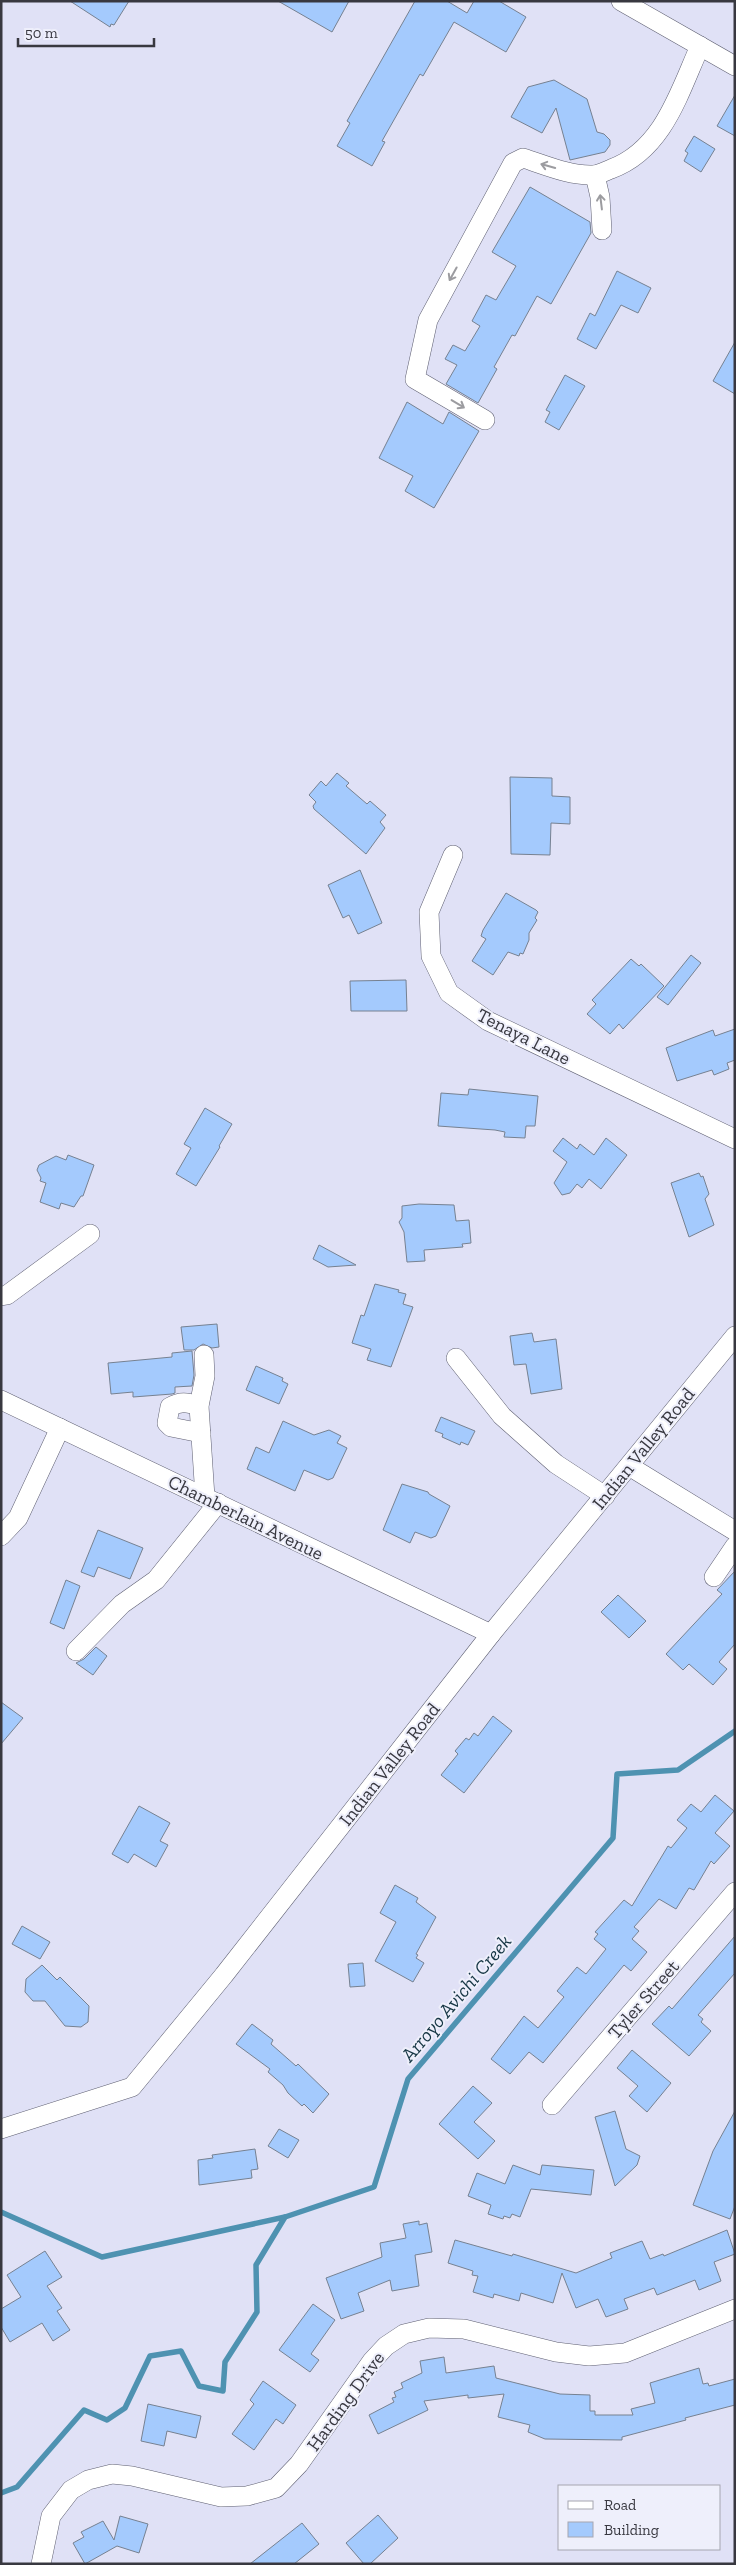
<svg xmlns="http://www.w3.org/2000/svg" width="736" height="2565" viewBox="0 0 736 2565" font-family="'Zilla Slab',serif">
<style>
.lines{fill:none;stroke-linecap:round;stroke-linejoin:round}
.stream{stroke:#4e92b1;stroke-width:5.5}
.building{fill:#a4cafd;stroke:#768191}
.minor-casing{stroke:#5f6072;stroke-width:20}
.minor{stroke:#fff;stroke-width:19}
.oneway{stroke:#9c9ca0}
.labels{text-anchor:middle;stroke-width:4;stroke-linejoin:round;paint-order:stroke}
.street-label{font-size:19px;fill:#383840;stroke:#eeeffb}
.water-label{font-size:20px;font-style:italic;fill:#163644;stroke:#eeeffb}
</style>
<rect width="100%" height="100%" fill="#e0e1f6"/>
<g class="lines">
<g class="stream">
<path d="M1 2212 102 2257 285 2217"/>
<path d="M1 2493 17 2487 84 2410 107 2420 125 2408 150 2356 181 2351 199 2386 223 2391 225 2362 257 2312 256 2265 285 2217 374 2187 408 2079 613 1838 617 1774 678 1770 735 1731"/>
</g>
</g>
<g class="building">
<path d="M70 1H129L114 25 111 24 110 27Z"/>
<path d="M278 1H349L332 32Z"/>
<path d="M415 1H447L467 13 474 1H499L526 17 506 52 454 22 423 76 420 74 382 141 385 142 372 166 337 146 350 123 347 121Z"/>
<path d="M554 80 587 99 597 132 604 134 610 140V145L605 152 570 160 556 108 542 133 511 117 528 87Z"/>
<path d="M735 95V136L717 126Z"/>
<path d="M694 136 715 149 701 172 684 161 688 153 685 151Z"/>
<path d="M530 187 590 222 591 233 551 304 537 296 515 336 512 335 494 367 497 369 478 403 446 384 457 365 445 359 453 345 465 351 480 326 472 321 486 295 496 300 516 266 492 252Z"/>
<path d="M617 271 651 288 638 313 621 305 596 349 577 339 590 313 595 316Z"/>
<path d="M735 342V394L713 381Z"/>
<path d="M565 375 585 386 559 430 545 422 550 412 546 410Z"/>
<path d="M407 402 443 424 449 412 479 431 434 508 405 491 413 476 379 458Z"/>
<path d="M337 773 349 783 346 786 367 804 370 801 386 815 380 822 385 828 366 854 314 809 313 806 316 802 309 795 321 781 326 786Z"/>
<path d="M510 777 552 778V796L570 797V824L551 823 550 855 511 854Z"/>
<path d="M360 870 382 923 358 934 349 915 343 918 328 885Z"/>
<path d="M506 893 536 910 538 912 535 918 537 920 529 933V940L523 954 520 953 519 956 508 952 493 975 472 961 486 939 481 936 483 930Z"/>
<path d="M691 955 701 963 668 1005 657 997Z"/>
<path d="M631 959 639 966 641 964 664 986 623 1029 619 1024 610 1034 587 1014 596 1004 592 1000Z"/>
<path d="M406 980 407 1011H351L350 981Z"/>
<path d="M735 1029V1060L727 1063 729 1069 714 1075 712 1070 677 1081 666 1048 713 1030 715 1036Z"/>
<path d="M469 1089 538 1096 535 1126H526L525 1138 504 1137 505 1132 495 1130 438 1126 441 1093 468 1095Z"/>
<path d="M205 1108 232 1124 219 1146 220 1147 196 1186 176 1174 191 1148 184 1144Z"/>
<path d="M563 1138 577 1149 580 1144 594 1155 606 1138 627 1155 601 1189 589 1179 582 1188 577 1184 570 1193 562 1195 554 1183 567 1162 553 1151Z"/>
<path d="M68 1155 94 1165 83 1196H81L74 1207 61 1203 59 1209 40 1202 46 1183 40 1181 41 1178 37 1170 39 1165 56 1156 66 1160Z"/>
<path d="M699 1173 701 1177 703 1176 709 1194 705 1199 714 1225 689 1237 671 1183Z"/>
<path d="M419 1204 454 1205 456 1221 469 1220 471 1243 462 1244 463 1247 424 1250 425 1261 407 1262 404 1232 399 1222 402 1218V1206Z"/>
<path d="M319 1245 356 1265 328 1267 313 1259Z"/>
<path d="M375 1284 399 1290 398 1292 406 1294 403 1304 413 1307 391 1367 367 1360 371 1349 352 1343 361 1315 364 1316Z"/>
<path d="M217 1324 219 1347 212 1348 203 1344 194 1350H184L181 1327Z"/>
<path d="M532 1333 534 1342 556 1339 562 1389 531 1394 526 1364 514 1365 510 1336Z"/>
<path d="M192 1351 194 1375 192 1386 175 1387V1393L172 1394 133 1397V1392L111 1394 108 1363 172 1357V1353Z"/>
<path d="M256 1366 283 1378 282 1381 288 1384 279 1404 246 1390Z"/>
<path d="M441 1417 475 1431 468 1445 461 1442 460 1445 442 1437 443 1434 435 1431Z"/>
<path d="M283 1421 314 1435 329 1430 341 1436 337 1443 347 1448 333 1478 328 1480 304 1470 295 1491 247 1469 256 1447 269 1453Z"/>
<path d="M402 1484 428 1492 429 1494 450 1506 436 1536 431 1538 415 1532 410 1543 383 1530Z"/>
<path d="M98 1530 143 1548 130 1579 98 1567 94 1577 81 1572Z"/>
<path d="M735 1571V1644L719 1662 727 1669 713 1685 689 1664 683 1670 666 1654 722 1594 717 1590Z"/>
<path d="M66 1580 80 1586 64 1629 50 1623Z"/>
<path d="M618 1595 646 1621 629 1638 601 1612Z"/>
<path d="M96 1647 107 1656 93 1675 76 1663 84 1659Z"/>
<path d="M1 1702 23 1718 1 1744Z"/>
<path d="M493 1716 512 1731 464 1793 441 1775 458 1754 455 1751 466 1738 469 1740 474 1733 478 1736Z"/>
<path d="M715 1795 734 1811 715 1833 730 1846 714 1864 711 1861 694 1890 689 1888 676 1909 659 1899 634 1927 639 1931 632 1939 647 1952 631 1971 624 1965 543 2063 529 2052 510 2074 491 2059 524 2016 538 2028 564 1997 557 1991 577 1967 586 1974 606 1949 594 1939 598 1934 595 1932 624 1900 632 1906 668 1846 671 1848 687 1828 677 1820 691 1804 701 1812Z"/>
<path d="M139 1806 170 1823 160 1841 168 1845 156 1867 134 1854 128 1863 112 1854Z"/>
<path d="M395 1885 418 1898 416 1902 436 1917 416 1954 418 1955 416 1958 424 1963 413 1982 375 1961 396 1922 380 1913Z"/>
<path d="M22 1926 50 1942 40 1959 12 1944Z"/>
<path d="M735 1936V1973L698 2015 703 2019 701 2022 711 2031 689 2056 652 2024 669 2006 672 2009Z"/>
<path d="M363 1963 365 1986 350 1987 348 1964Z"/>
<path d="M42 1965 57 1980 60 1977 89 2006 88 2022 81 2027 65 2026 45 2001H33L25 1992 26 1979Z"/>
<path d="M252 2024 273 2040 271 2044 296 2066 298 2064 329 2094 313 2113 304 2104 302 2106 288 2093 283 2085 268 2072 270 2069 236 2044Z"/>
<path d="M632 2050 671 2083 647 2112 629 2096 638 2086 617 2068Z"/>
<path d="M473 2086 492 2103 474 2122 495 2141 478 2159 439 2124Z"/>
<path d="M615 2111 626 2149 640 2156 637 2165 615 2186 595 2117Z"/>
<path d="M735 2111V2206L730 2219 693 2205 713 2151Z"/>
<path d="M279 2129 299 2140 288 2158 268 2146Z"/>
<path d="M255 2149 258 2169 251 2170 252 2178 199 2185 198 2160 213 2158 212 2155Z"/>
<path d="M513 2165 540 2175 542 2165 594 2170 591 2195 531 2189 520 2217 512 2214 510 2218 504 2216 503 2219 488 2214 491 2205 468 2196 477 2173 505 2184Z"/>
<path d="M419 2221V2225L427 2223 432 2252 415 2255 419 2286 392 2291 390 2280 358 2293 364 2311 341 2319 326 2278 382 2257 380 2243 406 2238 403 2224Z"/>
<path d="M727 2230 735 2254 714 2262 721 2281 699 2290 695 2280 657 2295 654 2288 624 2299 628 2309 606 2317 598 2299 576 2308 562 2273 553 2303 521 2293 519 2301 494 2294 493 2298 473 2292 478 2276 472 2275 473 2271 448 2263 455 2240 512 2256 513 2254 576 2273 612 2258 610 2253 642 2241 650 2259 663 2254 664 2256Z"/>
<path d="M45 2251 62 2277 47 2286 62 2308 57 2311 70 2330 53 2341 42 2323 10 2342 1 2327V2309L21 2297 7 2275Z"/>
<path d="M313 2304 335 2320 311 2354 319 2360 310 2372 279 2350Z"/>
<path d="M444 2357 446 2373 494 2366 496 2378 560 2394 590 2395V2411H595V2415H633L631 2409 655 2403 650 2383 699 2368 703 2384 708 2383 709 2386 735 2379V2405L685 2418 686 2420 622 2437V2440L545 2439 528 2432 530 2425 498 2417 504 2394 468 2398V2395L424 2401 428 2410 378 2434 369 2415 394 2402 392 2398 396 2397 394 2392 403 2388 401 2383 422 2373 420 2361Z"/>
<path d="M263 2381 296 2405 283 2424 276 2419 254 2450 232 2434 254 2404 250 2400Z"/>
<path d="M148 2404 201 2416 196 2438 167 2431 164 2446 141 2441Z"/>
<path d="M378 2515 398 2538 370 2564H364L346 2543Z"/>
<path d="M120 2516 148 2524 139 2553 117 2546 85 2564 73 2543 84 2537 81 2532 103 2521 114 2540Z"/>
<path d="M302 2523 319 2544 294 2564H250Z"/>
</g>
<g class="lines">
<g class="minor-casing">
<g id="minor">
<path d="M621 1 735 66"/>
<path d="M595 175 600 197 602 230"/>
<path d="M485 420 415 379 428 320 513 163 523 158C545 165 570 176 593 175 599 175 606 171 611 169 663 150 679 93 700 46"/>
<path d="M453 855 429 912 431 956 449 993 488 1021 735 1139"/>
<path d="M1 1296 7 1295 90 1234"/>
<path d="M204 1355 205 1376 199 1406 205 1497"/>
<path d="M456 1358 502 1416 556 1464 605 1496"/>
<path d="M1 1400 491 1634"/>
<path d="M199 1406C187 1402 180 1401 170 1407L167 1423 171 1427 201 1433"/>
<path d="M629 1466 735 1531"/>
<path d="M1 1536 18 1518 60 1428"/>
<path d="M714 1577 735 1546"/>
<path d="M76 1651 122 1604 156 1580 218 1503"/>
<path d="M552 2105 735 1892"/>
<path d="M1 2129 132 2087 224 1975 491 1634 735 1336"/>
<path d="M41 2564 51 2516 71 2490 88 2480 112 2474 132 2476 221 2497 247 2496 276 2488 299 2464 372 2361 386 2346 404 2334 429 2328 464 2329 556 2352 589 2356 625 2353 735 2309"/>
</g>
</g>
<use href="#minor" class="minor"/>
</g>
<defs><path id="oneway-shaft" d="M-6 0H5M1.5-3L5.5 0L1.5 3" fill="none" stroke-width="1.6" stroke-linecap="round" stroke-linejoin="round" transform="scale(1.25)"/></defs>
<g class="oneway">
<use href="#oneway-shaft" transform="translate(548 166) rotate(-164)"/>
<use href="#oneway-shaft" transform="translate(601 202) rotate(-97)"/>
<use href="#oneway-shaft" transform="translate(453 274) rotate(119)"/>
<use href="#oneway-shaft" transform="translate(458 404) rotate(31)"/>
</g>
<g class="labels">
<g class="street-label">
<text transform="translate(524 1036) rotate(27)" y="7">Tenaya Lane</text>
<text transform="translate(643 1448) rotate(-51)" y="7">Indian Valley Road</text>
<text transform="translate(246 1517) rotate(26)" y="7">Chamberlain Avenue</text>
<text transform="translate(389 1764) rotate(-52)" y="7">Indian Valley Road</text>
<text transform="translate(643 1999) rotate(-49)" y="7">Tyler Street</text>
<text transform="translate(345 2401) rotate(-54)" y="7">Harding Drive</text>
</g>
<g class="water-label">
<text transform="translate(456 1998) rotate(-50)" y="7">Arroyo Avichi Creek</text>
</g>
</g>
<rect width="736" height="2565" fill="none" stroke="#383840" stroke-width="5"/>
<rect x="558" y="2485" width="162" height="65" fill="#eeeffb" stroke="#a5a6b0"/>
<rect x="568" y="2501" width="25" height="8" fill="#ffffff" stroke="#a5a6b0"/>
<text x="604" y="2510" font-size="15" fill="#383840">Road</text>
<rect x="568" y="2522" width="25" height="15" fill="#a4cafd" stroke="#a5a6b0"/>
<text x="604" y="2535" font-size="15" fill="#383840">Building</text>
<path d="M18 38v8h136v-8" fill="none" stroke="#383840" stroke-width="2.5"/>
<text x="25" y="38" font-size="15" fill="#383840" stroke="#eeeffb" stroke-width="4" paint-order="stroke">50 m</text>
</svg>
